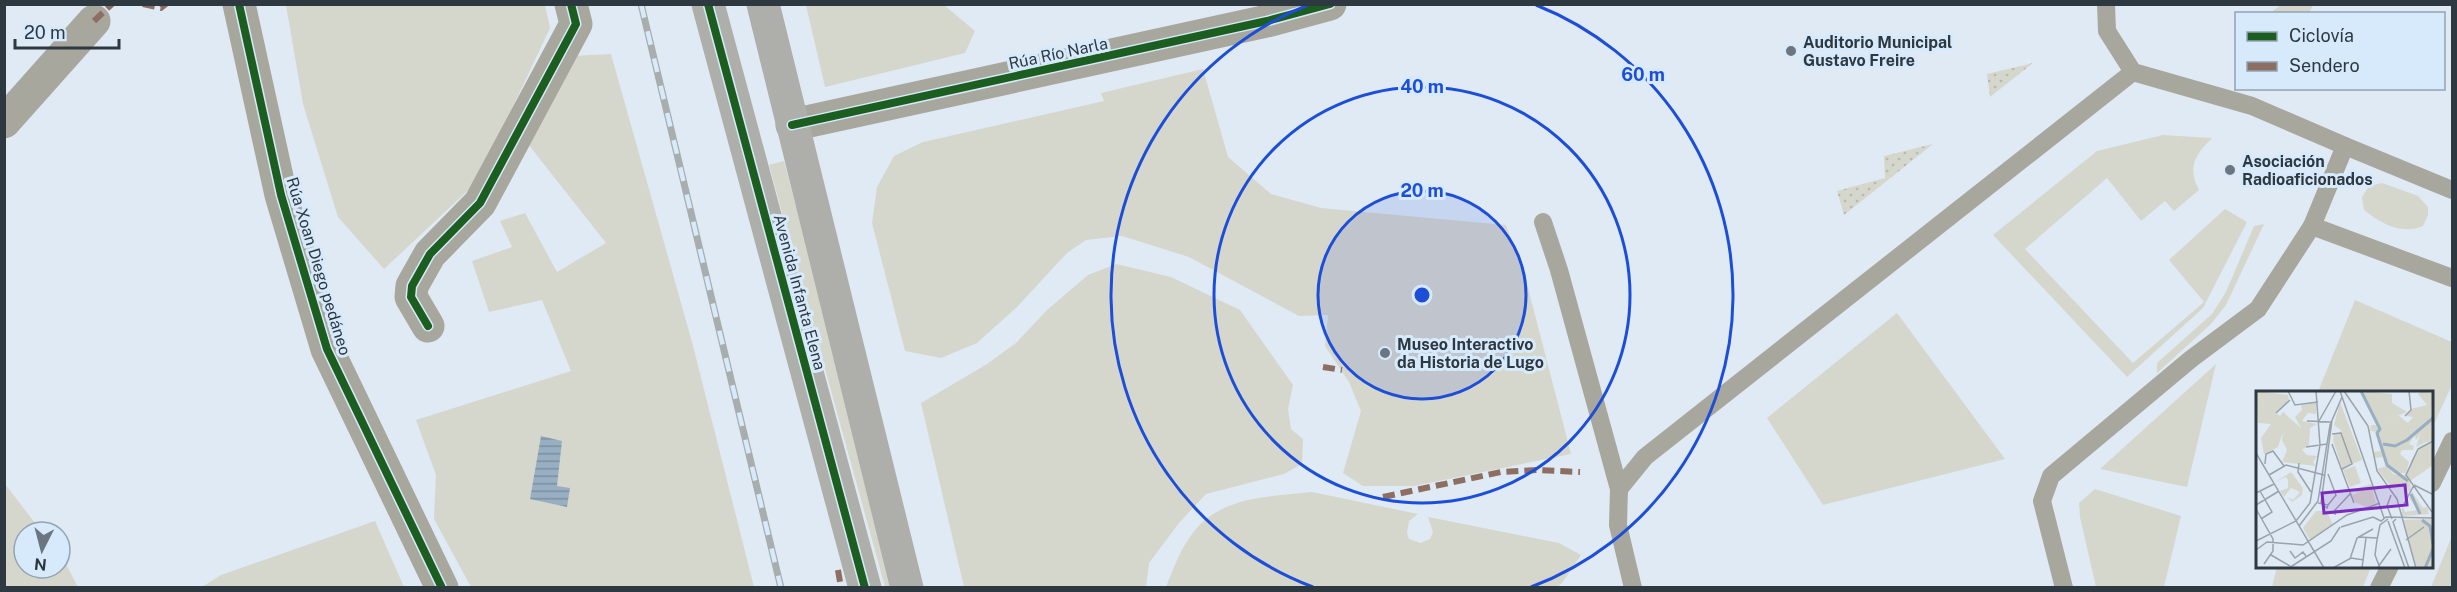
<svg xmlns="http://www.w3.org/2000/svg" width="2457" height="592" viewBox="0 0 2457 592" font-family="'Public Sans',sans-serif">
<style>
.green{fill:#d6d7cc}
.garden{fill:url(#garden-dots)}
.water{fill:url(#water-rules)}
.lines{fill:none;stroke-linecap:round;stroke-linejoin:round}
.lane{stroke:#a8a79e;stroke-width:18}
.street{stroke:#a8a79e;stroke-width:33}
.secondary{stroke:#aeafab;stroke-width:33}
.rail-casing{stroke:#a8adad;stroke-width:7}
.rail{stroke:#d7eafc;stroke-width:4.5;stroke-dasharray:14;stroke-linecap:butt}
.quiet{stroke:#8d6e63;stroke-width:6;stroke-dasharray:12 6;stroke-linecap:butt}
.cycleway-casing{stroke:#d7eafc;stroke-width:11}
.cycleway{stroke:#1b5e20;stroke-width:8}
.ring{fill:none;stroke:#1d4ed8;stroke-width:3}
.poi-dot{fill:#6c7680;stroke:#d7eafc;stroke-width:2}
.labels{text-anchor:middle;stroke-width:6;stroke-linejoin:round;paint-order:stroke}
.poi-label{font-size:16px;font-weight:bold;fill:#2e3841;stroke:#d7eafc;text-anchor:start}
.street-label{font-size:16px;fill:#2e3841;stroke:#d7eafc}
.inset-river{fill:none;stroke:#98aec2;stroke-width:3}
.inset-road{fill:none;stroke:#98a3ac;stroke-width:1.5}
.view{fill:#7b2cbf;fill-opacity:0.15;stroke:#7b2cbf;stroke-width:3}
.inset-edge{fill:none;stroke:#2e3841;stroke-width:3}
.centre{fill:#1d4ed8;stroke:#d7eafc;stroke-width:3}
.ring-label{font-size:18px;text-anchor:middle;font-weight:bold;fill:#1d4ed8;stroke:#d7eafc;stroke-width:6;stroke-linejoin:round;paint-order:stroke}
</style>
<defs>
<pattern id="garden-dots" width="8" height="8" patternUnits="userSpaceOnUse" patternTransform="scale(1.5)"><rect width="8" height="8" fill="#d6d7cc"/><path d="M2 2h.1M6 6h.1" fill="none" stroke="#b8b9b0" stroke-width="1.8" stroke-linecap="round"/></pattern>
<pattern id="water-rules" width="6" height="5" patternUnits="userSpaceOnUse" patternTransform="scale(1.5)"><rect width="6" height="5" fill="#98aec2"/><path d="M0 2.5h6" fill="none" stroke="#7c8f9f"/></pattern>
</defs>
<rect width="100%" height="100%" fill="#dfeaf4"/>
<g class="green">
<path d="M286 5H545L550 28 478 181 384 269 338 217 303 104Z"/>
<path d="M806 5H944L975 31 965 53 825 87Z"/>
<path d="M2281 5V4L2313 5 2309 13H2270Z"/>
<path d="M611 54 692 342 754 587H471L434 519 436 475 416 420 571 371 542 300 489 312 472 261 512 247 500 221 525 213 557 272 606 243 528 144 571 56Z"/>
<path d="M1203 69 1228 157 1271 194 1321 208 1506 225 1528 288 1571 454 1414 486H1363L1343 473 1361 411 1349 382 1325 346 1328 315 1299 316 1189 257 1122 236 1086 240 1067 253 1017 307 977 343 941 358 905 351 872 223 877 187 894 156 923 142 1104 101 1101 93Z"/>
<path d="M2163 135 2212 138C2195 155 2187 167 2199 190L2174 211 2165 201 2141 221 2107 178 2025 249 2133 363 2204 302 2169 260 2225 209 2247 222 2203 308 2127 377 1993 235 2097 151Z"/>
<path d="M784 161 897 587H885L769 165Z"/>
<path d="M2382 183 2418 196 2428 207V215L2423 226C2401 235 2382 224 2364 210L2362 197 2369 186Z"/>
<path d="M2264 224 2226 305 2211 324 2157 373V363L2212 314 2226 292 2254 226Z"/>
<path d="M1116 264 1171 277 1240 310 1293 385 1288 409 1291 429 1303 439 1302 464 1284 474 1206 494 1179 523 1149 563 1146 587H964L921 403 987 364 1016 343 1047 310 1088 275Z"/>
<path d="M2355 300 2452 342V385L2432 428V392H2318Z"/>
<path d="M1897 313 2005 459 1823 505 1767 418Z"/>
<path d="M2216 364 2187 487 2100 469Z"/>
<path d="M5 484 42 532H24V568H60V553L78 587H5Z"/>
<path d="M2095 489 2181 516 2164 587H2096L2080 517 2079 503Z"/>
<path d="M1312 492 1418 514 1409 521 1407 533 1409 539 1421 543 1430 539 1433 532 1428 517 1559 543 1581 555 1562 583 1557 587H1166C1173 570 1179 552 1190 537 1217 496 1268 497 1312 492Z"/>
<path d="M375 521 404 587H202L221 575Z"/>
<path d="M2452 536 2451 587H2431Z"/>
<path d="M2277 567V566L2371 567 2363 587H2272Z"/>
</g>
<g class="garden">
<path d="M2033 63 1990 97 1987 74Z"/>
<path d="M1933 144 1844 215 1837 191 1885 178 1884 156Z"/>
</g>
<path class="water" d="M541 436 562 441 557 486 570 488 567 507 530 499Z"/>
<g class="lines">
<g class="lane">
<path d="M2106 4 2107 31 2133 72 2252 106 2345 146"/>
<path d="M2452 190 2345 146 2312 226 2452 278"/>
<path d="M1543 222 1559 270 1619 489 1618 525 1633 588"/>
<path d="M2432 483 2452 441"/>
<path d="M1619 489 1645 457 2133 72"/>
<path d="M2064 588 2042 501 2051 476 2191 359 2258 309 2312 226"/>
<path d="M2379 588 2390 566"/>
</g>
<g class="street">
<path d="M239 4 281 195 327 349 442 588"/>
<path d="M4 122 94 21"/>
<path d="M792 125 1267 21 1330 4"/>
<path d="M428 326 411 297 412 286 430 254 480 203 576 24 571 4"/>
</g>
<g class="secondary">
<path d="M708 4 865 588"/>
<path d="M763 4 907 588"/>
</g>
<g class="rail-casing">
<path id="rail" d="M641 4 781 588"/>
</g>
<use href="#rail" class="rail"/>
<g class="quiet">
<path d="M143 4 161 8 166 4"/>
<path d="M94 21 112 4"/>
<path d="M1323 367 1342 370"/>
<path d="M1383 497 1501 472 1537 470 1580 472"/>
<path d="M838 570 841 588"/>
</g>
<g class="cycleway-casing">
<g id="cycleway">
<path d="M239 4 281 195 327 349 442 588"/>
<path d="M708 4 865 588"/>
<path d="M792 125 1267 21 1330 4"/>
<path d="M428 326 411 297 412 286 430 254 480 203 576 24 571 4"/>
</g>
</g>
<use href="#cycleway" class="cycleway"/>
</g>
<circle cx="1422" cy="295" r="104" fill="#1d4ed8" fill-opacity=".12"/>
<g class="ring">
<circle cx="1422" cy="295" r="104"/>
<circle cx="1422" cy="295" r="208"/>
<path d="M1313 587A312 312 0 0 1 1308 5M1536 5A312 312 0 0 1 1531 587"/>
</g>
<g class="poi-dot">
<circle cx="1791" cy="51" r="6"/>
<circle cx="2230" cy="170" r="6"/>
<circle cx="1385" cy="353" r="6"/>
</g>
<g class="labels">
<g class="poi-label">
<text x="1803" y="48">Auditorio Municipal<tspan x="1803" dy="18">Gustavo Freire</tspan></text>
<text x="2242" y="167">Asociación<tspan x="2242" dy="18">Radioaficionados</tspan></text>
<text x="1397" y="350">Museo Interactivo<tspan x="1397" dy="18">da Historia de Lugo</tspan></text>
</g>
<g class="street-label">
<text transform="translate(1058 53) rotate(-12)" y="6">Rúa Río Narla</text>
<text transform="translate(319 266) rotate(73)" y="6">Rúa Xoan Diego pedáneo</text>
<text transform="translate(800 292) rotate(75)" y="6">Avenida Infanta Elena</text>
</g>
</g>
<g transform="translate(2256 391)">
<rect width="177" height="177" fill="#dfeaf4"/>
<path d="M0 0 32 4 33 9 20 22 24 25 27 21 45 37 39 26 46 19 45 14 60 12V23L52 22 46 30 61 33 54 37 53 54 46 59 51 64 61 65 57 71 60 75 26 71 31 59 26 49 27 41 22 56 8 63 5 47 15 33 2 32ZM165 0 177 2 174 32 165 41 168 52 160 56 165 41 162 39 153 53 158 55 157 59H146L144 63 153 71 150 82H138L132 76 137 83 146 85 151 83 156 68H171L177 63V74L154 90 155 102 145 92 136 97 121 78 131 75 128 66 118 67V61L126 60 128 65V60L122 41 114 40 115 34H120L132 42V29L142 24 152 32 157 26 150 25 155 18 171 14 162 3ZM84 11 106 69 86 77 77 49 78 43 86 40 78 34ZM99 75 105 92 94 96 87 79ZM35 81 47 97 46 104 36 111 31 106 37 109 44 101 35 97 28 106 24 100 32 97V89L30 86 19 91ZM115 93 120 112 110 116 99 111 96 104 102 102 96 99ZM156 101 167 117 171 116 173 123 146 125V114L149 121 162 119 153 107ZM60 120H75L72 123 77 134 54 149 47 137ZM175 128 177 177H161L147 129Z" fill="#d6d7cc"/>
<path d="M105 0 136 3V12L151 21 132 29V43L122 35ZM177 20V49L168 52 165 42 160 49 158 41 163 35 165 41 169 37ZM175 51 177 63 165 77 156 68 165 55Z" fill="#d6d7cc"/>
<path class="inset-river" d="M105 0 124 38 121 42 131 74 152 90M127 53 139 55 151 49 177 27M155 103 164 123M166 129 174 135 177 153M169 177 177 158"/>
<path class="inset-road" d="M32 0 39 14 62 11M84 0 128 127M88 0 112 35 121 80 141 108 160 177M20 22 34 9M149 25 155 19 153 0M51 30 75 31M63 30 80 0M76 43 85 42 96 73 86 78M76 53 98 112M50 56 71 53M0 62 68 177M43 72 42 81 55 101M9 73 10 63 17 60 28 75M13 84 30 74 68 84M158 94 176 103M4 100 16 121 5 128M0 102 18 93M135 104 131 115 136 128M62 112 72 114 71 117 65 112M65 112 76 29M148 113 158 94M0 114 23 100M72 114 80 104 72 83M0 118 17 148V160L8 173M176 121 150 84 162 58 177 50M79 124V119L94 103M140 128 137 131 153 177M132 130 149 177M43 135 62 110 74 34 86 6M85 136 117 126 125 130 130 126 177 127M102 146 121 147M150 149 168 136M0 150 40 130 54 112 64 54 60 0M0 159 11 151 47 154 91 124 124 112M34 160 39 167 47 161 50 165M15 164 34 175M94 168 101 147 117 138M122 176 135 158M33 177 75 150 84 136M77 177 95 167 108 169M106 177 110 147M124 177 119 164 121 149 124 134 132 128"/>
<path class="view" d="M149 94 151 114 68 122 66 102Z"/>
<rect width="177" height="177" class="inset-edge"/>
</g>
<circle cx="1422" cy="295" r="9" class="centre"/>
<g class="ring-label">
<text x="1643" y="81">60 m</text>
<text x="1422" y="93">40 m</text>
<text x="1422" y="197">20 m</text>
</g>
<rect width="2457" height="592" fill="none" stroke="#2e3841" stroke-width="12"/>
<rect x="2235" y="12" width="210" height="78" fill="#d7eafc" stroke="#93a3b1" stroke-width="1.5"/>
<rect x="2247" y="32" width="30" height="9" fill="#1b5e20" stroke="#93a3b1" stroke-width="1.5"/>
<text x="2289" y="42" font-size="18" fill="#2e3841">Ciclovía</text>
<rect x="2247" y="62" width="30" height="9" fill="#8d6e63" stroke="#93a3b1" stroke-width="1.5"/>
<text x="2289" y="72" font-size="18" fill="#2e3841">Sendero</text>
<g transform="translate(42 550) rotate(186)"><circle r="28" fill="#d7eafc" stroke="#93a3b1" stroke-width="1.5"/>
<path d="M0-4.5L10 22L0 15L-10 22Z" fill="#6c7680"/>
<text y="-9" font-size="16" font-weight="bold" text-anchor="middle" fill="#2e3841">N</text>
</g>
<path d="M15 39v9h104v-9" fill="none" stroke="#2e3841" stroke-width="3"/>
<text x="24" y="39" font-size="18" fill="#2e3841" stroke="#d7eafc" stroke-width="4.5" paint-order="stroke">20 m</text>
</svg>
